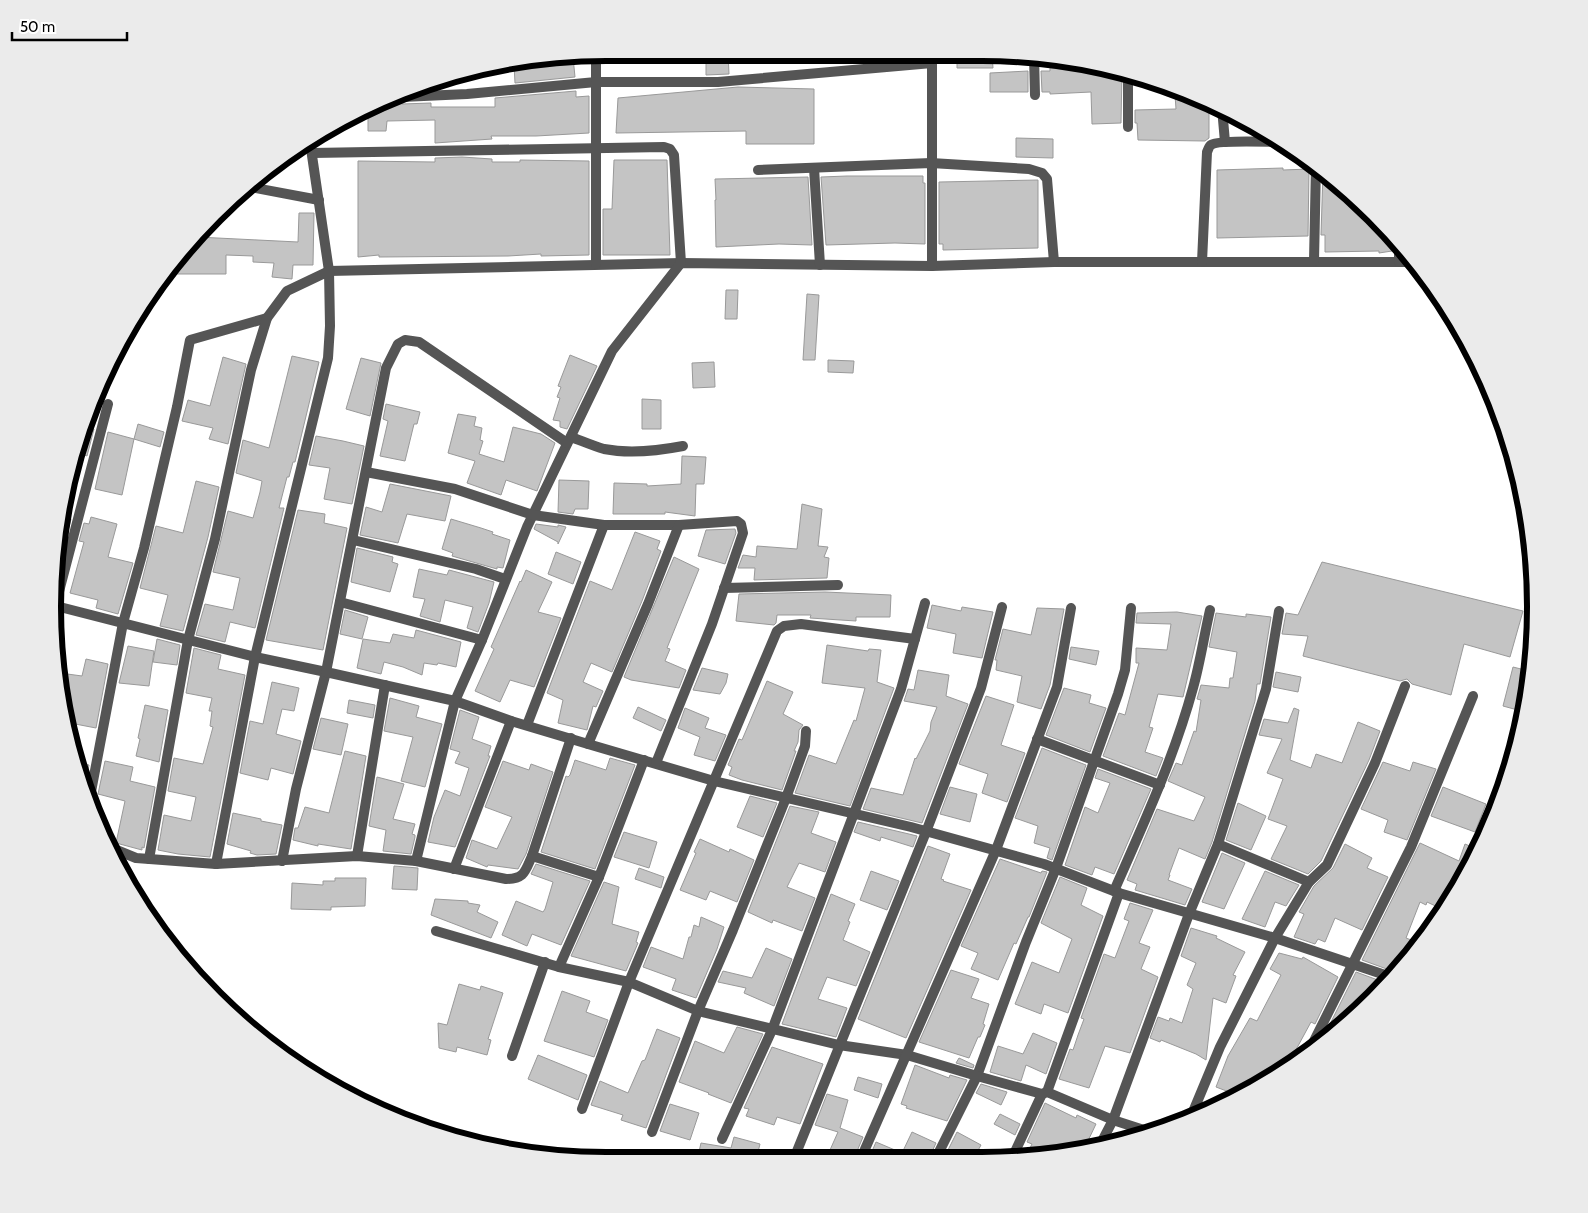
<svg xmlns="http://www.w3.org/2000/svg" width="1588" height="1213" viewBox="0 0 1588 1213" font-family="Cabin,sans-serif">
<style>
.building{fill:#c4c4c4;stroke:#999}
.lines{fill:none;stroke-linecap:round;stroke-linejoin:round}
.minor{stroke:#555;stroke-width:10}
.rim{fill:none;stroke:#000;stroke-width:6}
</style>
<rect width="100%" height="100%" fill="#fff"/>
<g class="building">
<path d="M706 53H728L729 74 706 75Z"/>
<path d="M957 54H992L993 68H957Z"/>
<path d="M573 57 575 77 515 83 514 65Z"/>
<path d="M1050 59 1122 71 1121 123 1092 124 1091 92 1050 94V92H1042L1041 71H1050Z"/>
<path d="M1028 71V92H990V73Z"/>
<path d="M738 87 814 89V144H746V131L616 133 618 98Z"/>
<path d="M576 91V97L589 96V133L536 136H491L492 139 435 143V120L387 121 386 131H368V111L396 99 402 104 431 103V107H495V98Z"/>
<path d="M1175 95H1187L1209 103V138L1205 141 1138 140 1137 123H1135V110L1176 109Z"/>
<path d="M1016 138 1053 139V158L1016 157Z"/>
<path d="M462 157 492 159V162H520V160L589 161V255L541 256V254L508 256 379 257V255L358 257V161L435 162V158Z"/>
<path d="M614 160H667L670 255H603V209H612Z"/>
<path d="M1283 168V170L1309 169 1308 236 1217 238V170Z"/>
<path d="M1323 171 1373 215 1392 237V251L1379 253V251L1325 252V235H1321Z"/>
<path d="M847 176H923V183H925V244L895 243 826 245 821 177Z"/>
<path d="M808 177 812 245 779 244 716 247 715 200H716L715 179Z"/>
<path d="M1038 180V248L943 250V244H939V182Z"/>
<path d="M299 213H314L313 265H293L292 279 272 277 274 263 253 262V256L226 255V274H175V263L197 237 298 242Z"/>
<path d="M726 290H738L737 319H725Z"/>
<path d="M807 294 819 295 815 360H803Z"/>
<path d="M570 355 597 366 567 429 560 427V421L553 420 560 398 557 397 561 387 558 386Z"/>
<path d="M292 356 319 362 295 462H293L289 477H287L279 508H284L255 628 230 622 225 642 196 635 205 604 233 610 240 578 213 572 228 511 253 518 260 492 262 481 236 473 243 440 269 448Z"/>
<path d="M223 357 246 364 228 444 209 439 213 428 182 421 188 400 210 406Z"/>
<path d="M361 358 381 363 370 416 346 409Z"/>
<path d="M828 360 854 361 853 373 828 372Z"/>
<path d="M714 362 715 387 693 388 692 363Z"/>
<path d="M642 399 661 400V429H642Z"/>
<path d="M386 404 420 412 417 424H414L405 461 380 456 388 421 383 419Z"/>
<path d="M458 414 476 417 474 426 482 428 480 440 483 441 479 454 504 462 513 427 541 434 555 443 537 491 506 480 501 495 467 483 475 461 448 453Z"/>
<path d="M138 424 164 432 160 447 134 439Z"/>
<path d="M87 427 94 429 87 456 79 453Z"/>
<path d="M108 432 134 439 122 495 95 489Z"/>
<path d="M316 436 343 441 364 446 352 504 324 499 330 468 309 465Z"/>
<path d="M682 456 706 457 704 484H696L695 516 665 512V514H613L614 483 647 484V486L681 484Z"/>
<path d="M559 480 589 481 588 509H575L573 514 558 512Z"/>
<path d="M196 481 219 487 208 537 183 631 160 626 168 595 140 588 156 526 183 533Z"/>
<path d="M390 484 451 496 445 521 407 514 398 543 360 535 366 507 382 512Z"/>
<path d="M802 504 822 509 818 546 828 547 824 557 829 558 827 578 754 580 755 568H738L743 555 756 557 757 546 797 549Z"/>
<path d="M298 510 325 514 324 523 347 528 323 650 266 640Z"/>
<path d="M62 517 71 519 66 538 61 536Z"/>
<path d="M91 517 117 524 108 557 133 563 118 614 96 608 98 600 70 593 84 542 79 541 84 523 89 524Z"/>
<path d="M451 519 481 528 493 532 492 534 510 540 503 568 497 567V569L452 556 453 553 442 549Z"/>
<path d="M536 524 558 527V525L566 527 558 544V542L534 529Z"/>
<path d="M735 529 736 533 725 564 698 556 706 530Z"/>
<path d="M635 532 660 541 657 549 661 551 642 601 612 672 591 663 583 682 603 691 596 707 593 706 587 730 558 723 563 700 547 693 590 581 612 590Z"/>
<path d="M357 548 393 557 392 562 398 564 390 592 351 582Z"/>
<path d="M556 552 581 562 573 584 548 574Z"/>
<path d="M674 557 699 569 667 648 670 649 665 661 686 670 679 688 631 680 624 677Z"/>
<path d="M1322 562 1523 611 1510 657 1464 644 1451 695 1412 684 1407 679 1400 681 1303 656 1308 636 1282 634 1286 613 1298 615Z"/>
<path d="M419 569 447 575 449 570 494 582 489 603 478 632 467 628 473 607 445 600 440 622 420 616 425 599 413 597Z"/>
<path d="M526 570 552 582 538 612 561 618 534 687 510 680 500 702 475 691 494 649 491 647 520 581 521 582Z"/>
<path d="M825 592 891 595 890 617H856V621L810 618 811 615H777L776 623 774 625 736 621 739 594Z"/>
<path d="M932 605 961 611 962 607 993 612 982 658 953 653 956 634 927 628Z"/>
<path d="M1037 608 1064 609 1050 685 1041 709 1017 702 1022 676 996 670 997 660H995L1003 629 1031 635Z"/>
<path d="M345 610 368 617 362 639 340 634Z"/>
<path d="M1177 612 1202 616 1183 697 1158 694 1149 727 1153 728 1145 752 1163 758 1156 776 1103 756 1119 713 1125 715 1139 663H1136V648L1167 650 1171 624 1136 623 1137 613Z"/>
<path d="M1216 613 1246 617V614L1271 617 1260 684H1257L1255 701 1212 842 1205 859 1179 848 1169 875H1170L1168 880 1192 889 1185 905 1135 890 1137 884 1127 880 1157 809 1194 821 1205 797 1168 781 1176 763 1182 765 1194 731 1196 732 1201 700 1197 699 1201 685 1229 688 1230 678H1233L1237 652 1209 647Z"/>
<path d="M416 630 461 642 456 667 438 663 437 665 424 663 422 675 403 667 384 662 381 674 357 668 363 639 390 643 393 634 414 638Z"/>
<path d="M157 639 180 645 177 665 153 662Z"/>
<path d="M827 645 868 651 869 649 881 650 877 682 894 688 850 806 795 793 809 755 836 764 854 720 856 721 865 688 822 683Z"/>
<path d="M128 646 154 651 149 686 119 683Z"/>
<path d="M1071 647 1099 651 1096 665 1069 659Z"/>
<path d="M194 648 221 655 218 669 245 675 210 857 178 854 158 850 164 815 191 821 196 797 168 791 174 758 203 764 213 727 210 726 212 711H209L212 698 186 693Z"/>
<path d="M86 659 108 664 96 728 70 723 60 673 82 676Z"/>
<path d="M1513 667 1529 671 1525 712 1503 706Z"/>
<path d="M702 668 728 674 726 683 720 694 693 690Z"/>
<path d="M918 670 949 675 946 696 968 704 922 823 863 809 871 788 903 795 915 758 916 759 930 731 931 722 937 707 904 701 908 689 914 690Z"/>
<path d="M1276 672 1301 677 1298 692 1273 687Z"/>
<path d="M767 681 793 692 783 714 803 725 799 730 798 742 794 751H796L782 790 742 780 729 775 732 767 728 765 739 739 742 740Z"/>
<path d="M272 682 299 688 294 711 282 709 276 734 301 741 293 774 271 768 268 780 240 773 250 721 263 724Z"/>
<path d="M1064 688 1091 695 1089 703 1106 708 1090 752 1046 735Z"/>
<path d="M986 696 1014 705 1001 745 1025 753 1007 802 982 793 988 774 959 764Z"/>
<path d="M390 698 419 706 416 717 442 724 425 787 401 781 413 737 384 731Z"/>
<path d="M349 700 375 705 373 718 347 713Z"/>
<path d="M145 705 168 710 159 762 136 756 140 739 138 738Z"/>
<path d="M638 707 666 720 661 731 633 718Z"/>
<path d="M685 708 709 718 705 728 726 735 715 761 694 755 700 737 678 728Z"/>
<path d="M1294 708 1299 710 1290 760 1311 768 1316 754 1342 763 1358 722 1380 731 1369 760 1321 861 1308 874 1271 859 1287 826 1268 819 1283 779 1267 773 1282 739 1259 735 1264 719 1288 723Z"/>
<path d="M460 710 479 717 472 739 491 746 488 756H490L455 847 428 842 434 817 445 790 460 796 469 768 455 763 460 752 450 749Z"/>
<path d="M321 718 348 724 341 755 313 749Z"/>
<path d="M1042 748 1086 765 1052 860 1047 858 1050 848 1034 843 1038 826 1015 818Z"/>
<path d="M345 751 366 756 351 849 318 844V846L293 840 295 828H298L305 807 329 813Z"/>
<path d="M610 758 635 765 595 869 541 852 566 776 568 777 570 775 575 760 606 770Z"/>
<path d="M105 761 133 767 130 781 155 787 144 848 142 847V850L116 843 125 801 98 794Z"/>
<path d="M503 761 529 770 531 764 553 772 526 854 518 869 488 865 487 867 466 858 472 840 497 849 512 817 485 807Z"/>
<path d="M1383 762 1410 771 1413 762 1436 769 1407 840 1384 832 1388 820 1361 809Z"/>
<path d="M78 763 89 765 84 790 82 785Z"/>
<path d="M1098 769 1151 789 1114 874 1095 867 1092 875 1065 865 1085 807 1098 813 1110 783 1095 778Z"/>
<path d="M377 777 404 784 393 819 415 824 412 834 415 835V837L411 854 383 851 386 830 369 826Z"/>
<path d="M950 787 977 794 970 822 940 814Z"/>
<path d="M1443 787 1486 804 1475 832 1431 816Z"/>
<path d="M750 796 777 803 763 837 737 827Z"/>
<path d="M1238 803 1266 816 1251 850 1226 840Z"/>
<path d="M790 806 819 812 811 833 836 842 825 872 799 863 787 887 815 898 802 931 773 920 772 923 748 912Z"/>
<path d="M233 813 261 819V821L282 825 276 854 257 855 250 853 251 851 227 844Z"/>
<path d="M858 822 909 834 917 836 913 847 881 837 880 841 854 832Z"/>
<path d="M624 832 657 842 649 868 614 857Z"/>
<path d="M700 839 729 852 730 849 754 860 737 902 710 891 706 900 680 890 696 853 694 852Z"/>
<path d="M1420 843 1459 861 1465 844 1477 849 1444 910 1427 902 1426 905 1420 902 1406 938 1419 943 1395 972 1362 960Z"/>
<path d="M1345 844 1372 858 1367 868 1388 877 1362 930 1335 918 1325 942 1318 939 1315 944 1294 937 1304 914 1299 912 1314 886 1333 868Z"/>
<path d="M928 846 950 854 941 879 944 880 943 881 971 890 906 1038 858 1019Z"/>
<path d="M1222 853 1245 863 1224 909 1202 902Z"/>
<path d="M1000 859 1041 873 1042 871 1047 872 1029 917H1028L1016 944 1014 943 998 980 971 969 978 953 961 946Z"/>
<path d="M536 864 590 881 561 945 532 934 527 946 502 935 516 901 543 912 545 909 553 882 531 874Z"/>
<path d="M394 866 418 868 417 890 392 889Z"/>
<path d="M639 868 664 877 661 888 635 879Z"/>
<path d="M871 871 899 881 887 910 860 900Z"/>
<path d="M1265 871 1299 885 1286 906 1275 902 1265 927 1242 919Z"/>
<path d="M1060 877 1087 888 1081 905 1103 916 1068 1013 1044 1004 1041 1014 1015 1004 1032 962 1059 973 1072 939 1041 923Z"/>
<path d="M335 878H366L365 906 331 907V910L291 909 292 883 323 885V881H335Z"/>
<path d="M604 882 619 887 612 924 639 932 636 942 638 943 626 971 571 956Z"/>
<path d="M831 894 855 904 848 921 850 922 843 940 870 952 856 986 827 977 818 999 847 1008 836 1037 782 1024Z"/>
<path d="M435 899 468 901V903L480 905 477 912 498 922 491 938 431 915Z"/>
<path d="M1130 903 1153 910 1139 943 1150 947 1141 969 1158 977 1130 1053 1105 1046 1089 1088 1059 1079 1070 1049 1073 1050 1078 1035 1084 1019 1081 1018 1104 954 1115 958 1129 921 1124 919Z"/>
<path d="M701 917 724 927 717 949 696 998 672 990 676 979 643 967 651 947 683 959 689 937H691L694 925 699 927Z"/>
<path d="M1191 928 1217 936 1216 938 1245 952 1233 975 1236 976 1226 1003 1213 998 1206 1060 1196 1054 1161 1040 1160 1042 1150 1038 1158 1017 1169 1021 1170 1018 1182 1023 1193 989 1187 985 1196 963 1181 956Z"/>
<path d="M766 948 792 959 774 1006 744 993 746 988 718 982 723 971 752 978Z"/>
<path d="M1279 953 1302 959 1303 957 1338 977 1315 1024 1311 1022 1285 1070 1237 1095 1216 1087 1228 1056 1250 1018 1257 1021 1281 975 1270 969Z"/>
<path d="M951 970 979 979 971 998 989 1004 983 1024 985 1025 980 1037H978L969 1058 919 1042Z"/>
<path d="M1356 972 1386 983 1373 998 1334 1030 1328 1028Z"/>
<path d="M459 984 480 990 481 986 503 993 488 1039 491 1040 487 1055 457 1047 456 1052 439 1048 438 1023 447 1025Z"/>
<path d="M562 991 590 1001 586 1012 608 1020 594 1057 544 1041Z"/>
<path d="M737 1027 763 1034 731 1103 708 1094 709 1093 679 1082 695 1041 724 1053Z"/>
<path d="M657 1029 680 1038 646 1128 621 1120 623 1115 591 1105 600 1081 628 1093 642 1061 645 1060Z"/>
<path d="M1033 1033 1057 1043 1046 1074 1026 1065 1021 1081 990 1072 998 1046 1023 1054Z"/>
<path d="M772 1047 823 1064 800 1124 777 1117 774 1125 746 1116 749 1109 744 1108Z"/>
<path d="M538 1055 587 1075 578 1100 528 1079Z"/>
<path d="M959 1058 974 1065 973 1068 956 1063Z"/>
<path d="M915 1065 949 1078 950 1075 967 1080 947 1121 906 1108 907 1106 901 1104Z"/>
<path d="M858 1077 882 1084 878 1098 854 1090Z"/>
<path d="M981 1084 1007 1092 1001 1105 976 1093Z"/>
<path d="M827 1094 848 1100 840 1128 863 1137 855 1156H843L830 1150 838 1132 815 1125Z"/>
<path d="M1045 1103 1076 1118 1077 1115 1096 1124 1085 1147 1054 1156H1026L1032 1144 1027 1142Z"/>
<path d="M670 1104 699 1113 690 1140 660 1131Z"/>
<path d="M1000 1114 1020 1124 1015 1135 994 1124Z"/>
<path d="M912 1132 936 1143 930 1156H870L876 1142 902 1153Z"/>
<path d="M957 1132 981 1145 975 1156H945Z"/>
<path d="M734 1137 760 1144 757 1156H698L701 1143 731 1148Z"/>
</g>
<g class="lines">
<g class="minor">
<path d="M1034 56 1035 95"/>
<path d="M1128 73V127"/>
<path d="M402 97 467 94 596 82V54"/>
<path d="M1222 108 1225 142"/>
<path d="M310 142 329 271 681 263 932 266 1054 262H1412"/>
<path d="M312 153 664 147 670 149 674 155 681 263 612 351 527 527 482 640 455 701 511 721 588 744 714 781 911 827 1044 864 1119 893 1275 938 1391 977"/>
<path d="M814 168 820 265"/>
<path d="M758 170 931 163 1029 169 1042 173 1047 179 1054 262"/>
<path d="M250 187 319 200"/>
<path d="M1399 246V262"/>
<path d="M1314 261 1316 165"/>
<path d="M1202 262 1207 152C1208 150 1209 146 1211 145 1217 140 1267 142 1278 142"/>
<path d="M596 264V82H718L932 63"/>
<path d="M932 266V53"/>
<path d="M157 285 159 290"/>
<path d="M571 437C582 441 593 446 604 449 630 454 657 451 683 446"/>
<path d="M366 472 455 489 533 515 604 525H679L737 521 741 524 743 533 712 624 656 763"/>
<path d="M353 540 476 569 505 579"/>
<path d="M724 588 838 585"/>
<path d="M340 602 482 640"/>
<path d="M56 603 108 404"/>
<path d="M56 606 255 657 326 672 296 789 282 861"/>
<path d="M1131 608 1125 670 1118 694 1056 868 1026 942 977 1076 1042 1094 1047 1092 1113 1120 1147 1131"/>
<path d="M527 725 604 525"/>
<path d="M1037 739 1160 785"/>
<path d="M588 744 648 604 679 525"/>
<path d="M90 802V797L123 623 144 548 177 407 190 340 267 318"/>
<path d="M1218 844 1309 882"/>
<path d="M114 849 136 858 216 864 357 856 416 861 506 879C525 879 525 871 532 856L571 738"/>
<path d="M357 856 385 685"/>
<path d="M532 856 599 877"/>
<path d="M149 859 188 640 215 539 251 370 267 318 287 291 329 271 330 326 328 358 255 657 216 864"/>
<path d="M416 861 455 701 326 672 386 368 398 344 405 340 419 342 567 443"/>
<path d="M454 869 511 721"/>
<path d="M1114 891C1143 825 1174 758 1193 688 1200 663 1204 636 1210 610"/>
<path d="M436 931 559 967 629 982 698 1011 839 1045 907 1055 977 1076 937 1156"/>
<path d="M559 967 599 877 644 760"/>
<path d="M1309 1051 1411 847 1473 696"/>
<path d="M512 1056 545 962"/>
<path d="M1047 1092 1119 893"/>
<path d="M582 1109 629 982 777 631 784 626 801 624 915 639"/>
<path d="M1190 1119 1220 1047 1275 938 1309 882 1327 865 1375 763 1405 686"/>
<path d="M652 1132 698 1011 733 930 786 798 805 746 806 731"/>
<path d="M722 1139 772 1030 901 689 925 603"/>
<path d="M1101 1143 1113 1120 1189 914 1218 844 1266 689 1279 611"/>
<path d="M795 1156 926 832 981 688 1002 607"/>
<path d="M862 1156 996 850 1057 687 1071 608"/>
<path d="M1013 1156 1042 1094"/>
</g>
</g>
<path d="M0 0H1588V1213H0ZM606 61H982A545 545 0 0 1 1527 606V607A545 545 0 0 1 982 1152H606A545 545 0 0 1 61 607V606A545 545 0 0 1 606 61Z" fill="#ebebeb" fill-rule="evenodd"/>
<path class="rim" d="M606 61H982A545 545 0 0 1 1527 606V607A545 545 0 0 1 982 1152H606A545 545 0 0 1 61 607V606A545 545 0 0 1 606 61Z"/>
<path d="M12 32v8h115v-8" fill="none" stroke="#000000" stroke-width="2.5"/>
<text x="20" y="32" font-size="15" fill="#000000" stroke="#ffffff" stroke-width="4" paint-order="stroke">50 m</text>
</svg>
